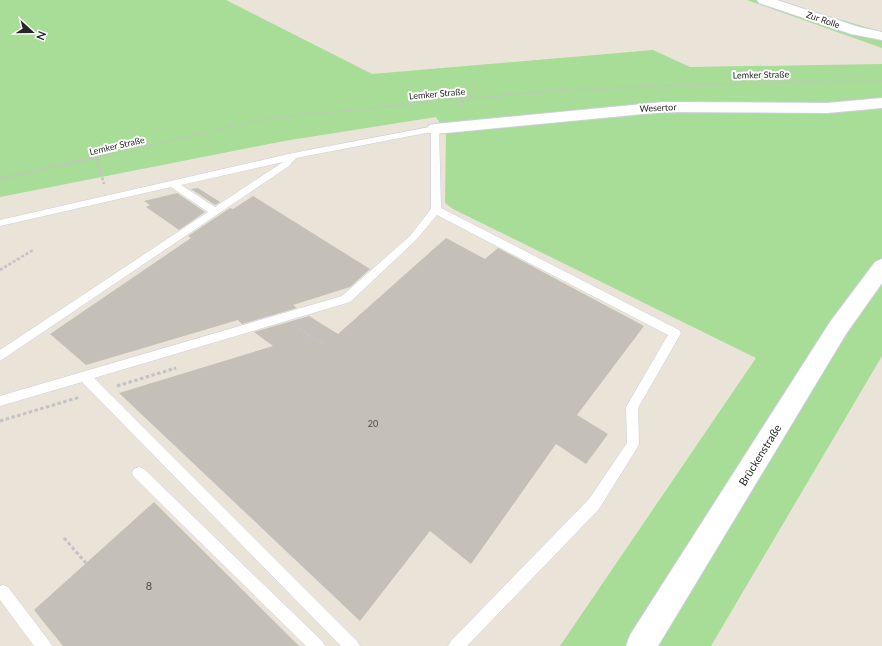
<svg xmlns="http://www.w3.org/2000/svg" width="882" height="646" viewBox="0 0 882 646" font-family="Lato,sans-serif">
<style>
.green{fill:#a7dd97}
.building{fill:#c4c0b8}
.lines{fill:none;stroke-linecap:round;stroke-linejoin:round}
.service-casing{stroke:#cecfdf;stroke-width:1}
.minor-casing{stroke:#cecfdf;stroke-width:2}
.tertiary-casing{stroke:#cecfdf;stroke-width:2}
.path-far2{stroke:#c3c3c3;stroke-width:1.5;stroke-dasharray:2 1.5;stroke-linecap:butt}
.path-far1{stroke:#c3c3c3;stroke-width:2.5;stroke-dasharray:3 2;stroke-linecap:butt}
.path{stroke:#c3c3c3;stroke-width:3;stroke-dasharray:3.5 2.5;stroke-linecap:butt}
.service{fill:#fff;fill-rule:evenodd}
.minor{fill:#fff;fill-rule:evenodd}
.tertiary{fill:#fff;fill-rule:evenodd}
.labels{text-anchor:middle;stroke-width:4;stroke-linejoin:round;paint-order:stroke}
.far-street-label{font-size:9px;fill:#272727;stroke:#fff}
.number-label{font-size:9px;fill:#4e4d4b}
.street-label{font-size:11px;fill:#272727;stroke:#fff}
.near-number-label{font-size:11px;fill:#4e4d4b}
</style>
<rect width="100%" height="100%" fill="#e9e3d8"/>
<g class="green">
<path d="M0 0H226L372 74 653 50 690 67 882 64V356L711 646H560L756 358 453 209 445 203 446 133 436 117 284 141 0 197Z"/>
<path d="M747 0H775L824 17 842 20 882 32V48Z"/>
</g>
<g class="building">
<path d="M198 188 220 202 215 205 191 189Z"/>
<path d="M177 193 205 212 179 230 146 207 150 205 144 201Z"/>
<path d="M253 196 370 269 350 287 293 305 297 308 242 324 238 320 86 365 50 334 191 238 188 236 230 208 233 209Z"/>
<path d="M446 238 485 259 498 248 644 326 577 415 608 434 586 464 556 444 471 564 430 531 360 621 119 393 273 346 254 332 309 316 338 334Z"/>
<path d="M154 502 299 646H63L34 610Z"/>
</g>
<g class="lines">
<g class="service-casing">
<g id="service">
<path d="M435 126 439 129 441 208 679 330 681 333 638 408 639 444 637 448 599 509 467 646H448L451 641 589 499 627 443 626 407 668 335 437 215 416 240 350 302 94 378 357 641 360 646H341L82 382 0 406V396L342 296 410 236 431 209V132L296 158 289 166 0 361V350L208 212 171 187 0 226V220L293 153ZM283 162 215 207 181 185Z"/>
<path d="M139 467 144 469 322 641 325 646H306L134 477 132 473 134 469Z"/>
<path d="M3 585 8 587 49 641 52 646H34L0 600V586Z"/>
</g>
</g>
<g class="minor-casing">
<g id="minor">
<path d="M757 0H777L859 27 882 32V40L851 34 759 3Z"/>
<path d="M882 98V108L827 113 664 112 435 134 429 133 427 129 429 125 435 124 664 102 827 103Z"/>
</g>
</g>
<g class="tertiary-casing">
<path id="tertiary" d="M882 259V283L846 334 658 646H626L630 635 830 322 875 262Z"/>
</g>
<g class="path-far2">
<path d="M462 99 464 110"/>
<path d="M97 157V159"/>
<path d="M89 159 268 118 549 91 703 84 882 81"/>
</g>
<g class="path-far1">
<path d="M97 158 104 184"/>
<path d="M0 179 93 158"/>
<path d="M0 270 33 250"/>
<path d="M299 329 324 345"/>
<path d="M174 369 176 368"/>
</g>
<g class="path">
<path d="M117 386 176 368"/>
<path d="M0 421 80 397"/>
<path d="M64 538 86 563"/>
</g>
<use href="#service" class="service"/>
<use href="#minor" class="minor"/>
<use href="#tertiary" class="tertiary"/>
</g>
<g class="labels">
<g class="far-street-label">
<text transform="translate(823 20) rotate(19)" y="3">Zur Rolle</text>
<text transform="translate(761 75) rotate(-1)" y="3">Lemker Straße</text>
<text transform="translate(437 94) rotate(-5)" y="3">Lemker Straße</text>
<text transform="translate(658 108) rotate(-3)" y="3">Wesertor</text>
<text transform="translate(117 146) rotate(-13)" y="3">Lemker Straße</text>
</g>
<g class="number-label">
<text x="373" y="427">20</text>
</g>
<g class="street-label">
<text transform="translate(760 455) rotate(-58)" y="4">Brückenstraße</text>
</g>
<g class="near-number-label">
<text x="149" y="590">8</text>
</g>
</g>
<g transform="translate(32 32) rotate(111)" stroke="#ffffff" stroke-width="3" paint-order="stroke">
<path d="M0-3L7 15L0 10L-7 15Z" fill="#272727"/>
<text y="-6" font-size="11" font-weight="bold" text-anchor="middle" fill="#272727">N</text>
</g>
</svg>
